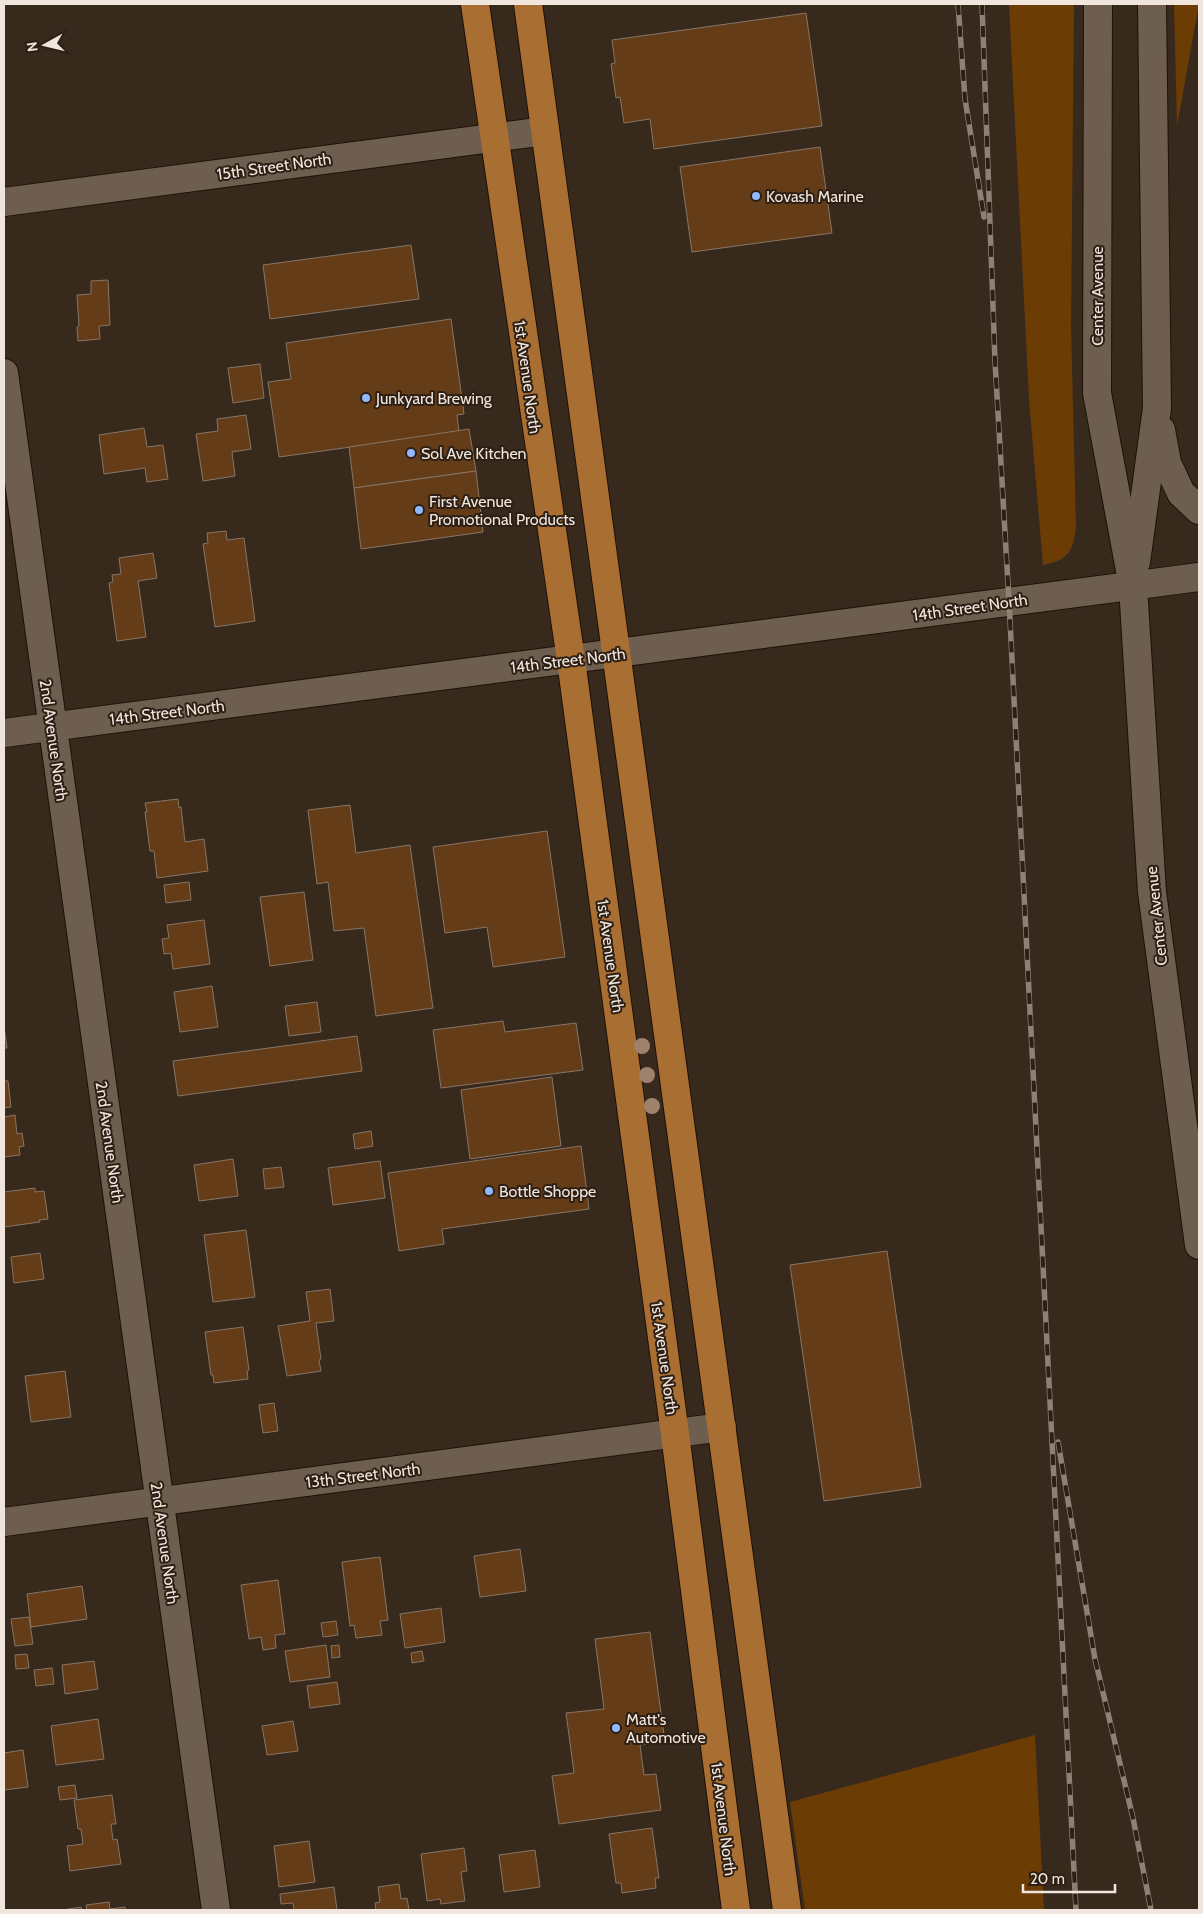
<svg xmlns="http://www.w3.org/2000/svg" width="1203" height="1914" viewBox="0 0 1203 1914" font-family="Cabin,sans-serif">
<style>
.green{fill:#6c3c05}
.building{fill:#643d18;stroke:#867567}
.lines{fill:none;stroke-linecap:round;stroke-linejoin:round}
.minor-casing{stroke:#1f1106;stroke-width:30}
.major-casing{stroke:#1f1106;stroke-width:30}
.minor{stroke:#6e5e50;stroke-width:28}
.major{stroke:#a96f32;stroke-width:28}
.rail-casing{stroke:#8d8176;stroke-width:5.5}
.rail{stroke:#2d1f13;stroke-width:4;stroke-dasharray:11;stroke-linecap:butt}
.tree{fill:#9e826b}
.poi-dot{fill:#91b8fd;stroke:#2d1f13;stroke-width:2}
.labels{text-anchor:middle;stroke-width:4;stroke-linejoin:round;paint-order:stroke}
.street-label{font-size:16px;fill:#f0e6de;stroke:#2d1f13}
.poi-label{font-size:16px;fill:#f0e6de;stroke:#2d1f13;text-anchor:start}
</style>
<rect width="100%" height="100%" fill="#38291d"/>
<g class="green">
<path d="M1009 4H1074L1071 326 1076 527C1073 552 1068 560 1043 565L1029 399Z"/>
<path d="M1174 4H1199L1177 126Z"/>
<path d="M1035 1735 1044 1910H805L790 1802Z"/>
</g>
<g class="building">
<path d="M806 13 822 126 654 149 650 119 624 123 620 97 616 98 611 64 615 63 612 40Z"/>
<path d="M820 147 832 233 692 252 680 167Z"/>
<path d="M411 245 419 299 270 319 263 265Z"/>
<path d="M108 280 110 325 99 326 100 339 78 341 77 327 79 326 77 295 91 294V281Z"/>
<path d="M451 319 464 414 457 415 459 432 279 457 268 382 291 379 286 343Z"/>
<path d="M260 364 264 398 233 403 228 368Z"/>
<path d="M246 415 251 449 232 452 235 476 203 481 196 434 218 431 217 419Z"/>
<path d="M144 428 147 447 163 445 168 479 147 482 145 468 104 474 99 435Z"/>
<path d="M469 429 476 471 354 488 349 447Z"/>
<path d="M476 471 483 532 361 549 354 488Z"/>
<path d="M226 531 227 540 244 538 255 621 215 627 203 544 208 543 207 533Z"/>
<path d="M153 553 157 578 138 581 146 637 117 641 109 583 113 582 112 575 121 574 119 558Z"/>
<path d="M178 799 179 808 181 807 185 842 204 839 208 871 157 878 154 851H150L145 812H147L145 803Z"/>
<path d="M350 805 356 853 410 845 433 1008 376 1016 364 928 334 931 328 882 317 884 308 810Z"/>
<path d="M547 831 565 957 493 967 487 927 445 933 433 847Z"/>
<path d="M189 882 191 900 166 903 164 885Z"/>
<path d="M304 892 313 960 270 966 260 897Z"/>
<path d="M204 920 210 964 173 969 171 953 164 954 162 939 169 938 167 925Z"/>
<path d="M212 986 218 1027 180 1032 174 992Z"/>
<path d="M317 1002 321 1032 289 1036 285 1006Z"/>
<path d="M503 1021 505 1032 576 1023 583 1070 441 1088 433 1030Z"/>
<path d="M4 1027 7 1048H4Z"/>
<path d="M357 1036 362 1071 178 1096 173 1061Z"/>
<path d="M552 1077 561 1146 470 1159 461 1090Z"/>
<path d="M4 1081H8L11 1107 4 1108Z"/>
<path d="M15 1115 17 1134 22 1133 24 1146 19 1147 20 1155 4 1157V1117Z"/>
<path d="M371 1131 373 1146 355 1149 353 1134Z"/>
<path d="M581 1146 589 1209 442 1229 444 1244 399 1251 388 1173Z"/>
<path d="M233 1159 238 1196 199 1201 194 1165Z"/>
<path d="M380 1161 385 1198 333 1205 328 1168Z"/>
<path d="M281 1167 284 1187 265 1189 263 1169Z"/>
<path d="M35 1188V1192L44 1191 48 1219 39 1220 40 1222 4 1227V1192Z"/>
<path d="M246 1230 255 1297 213 1302 204 1235Z"/>
<path d="M887 1251 921 1487 824 1501 790 1265Z"/>
<path d="M40 1253 44 1279 14 1283 11 1257Z"/>
<path d="M330 1289 334 1321 316 1323 321 1359 319 1360 321 1371 287 1376 278 1326 310 1321 306 1292Z"/>
<path d="M243 1327 249 1370 247 1371 248 1379 214 1383 213 1375H211L205 1332Z"/>
<path d="M65 1371 71 1417 31 1422 25 1376Z"/>
<path d="M274 1403 278 1431 263 1433 259 1405Z"/>
<path d="M520 1549 526 1591 480 1597 474 1556Z"/>
<path d="M380 1557 388 1620 380 1621 382 1635 356 1638 354 1625 350 1626 342 1562Z"/>
<path d="M278 1580 285 1634 275 1635 276 1648 263 1650 261 1637 249 1639 241 1585Z"/>
<path d="M82 1586 87 1619 31 1627 27 1594Z"/>
<path d="M441 1608 445 1642 405 1648 400 1614Z"/>
<path d="M29 1617 33 1644 15 1646 11 1619Z"/>
<path d="M336 1621 338 1635 323 1637 321 1623Z"/>
<path d="M650 1632 665 1742 640 1745 644 1775 656 1774 661 1810 559 1824 552 1776 574 1773 566 1713 604 1709 595 1639Z"/>
<path d="M326 1645 330 1677 290 1682 285 1651Z"/>
<path d="M339 1645 340 1657 332 1658 331 1646Z"/>
<path d="M422 1651 424 1661 412 1663 411 1653Z"/>
<path d="M27 1654 29 1668 16 1669 15 1655Z"/>
<path d="M94 1661 98 1689 65 1694 62 1665Z"/>
<path d="M52 1668 54 1684 36 1686 34 1670Z"/>
<path d="M337 1682 340 1704 310 1708 307 1686Z"/>
<path d="M98 1719 104 1759 56 1765 51 1726Z"/>
<path d="M293 1721 298 1751 267 1755 262 1726Z"/>
<path d="M23 1750 28 1787 4 1790V1753Z"/>
<path d="M75 1785 77 1798 60 1800 58 1787Z"/>
<path d="M112 1795 116 1824H111L113 1840 117 1839 121 1864 70 1871 67 1846 83 1844 81 1829H78L74 1800Z"/>
<path d="M652 1828 659 1878H655L656 1888 622 1893 621 1883H616L609 1834Z"/>
<path d="M309 1841 315 1882 279 1887 274 1846Z"/>
<path d="M464 1848 467 1871 461 1872 465 1901 441 1904 440 1899 427 1901 421 1854Z"/>
<path d="M535 1850 540 1887 504 1892 499 1855Z"/>
<path d="M399 1884 401 1899 407 1898 409 1910H376L375 1903 380 1902 378 1887Z"/>
<path d="M334 1887 337 1910H294L293 1903 281 1904 280 1894Z"/>
<path d="M109 1902 110 1909 125 1907V1910H87L86 1905Z"/>
<path d="M81 1907 82 1910H63Z"/>
</g>
<g class="lines">
<g class="minor-casing">
<g id="minor">
<path d="M1098 4 1097 393 1133 586 1152 892 1199 1245"/>
<path d="M4 202 545 131"/>
<path d="M4 373 216 1910"/>
<path d="M1161 430 1167 463 1181 493 1199 510"/>
<path d="M1136 562 1157 408 1152 4"/>
<path d="M4 733 1199 577"/>
<path d="M4 1522 722 1427"/>
</g>
</g>
<g class="major-casing">
<g id="major">
<path d="M475 4 571 660 675 1434 736 1910"/>
<path d="M528 4 787 1910"/>
</g>
</g>
<use href="#minor" class="minor"/>
<use href="#major" class="major"/>
<g class="rail-casing">
<g id="rail">
<path d="M958 4 965 99 984 217"/>
<path d="M982 4 995 361 1009 601 1076 1910"/>
<path d="M1058 1442 1095 1659 1133 1818 1151 1910"/>
</g>
</g>
<use href="#rail" class="rail"/>
</g>
<g class="tree">
<circle cx="642" cy="1046" r="8"/>
<circle cx="647" cy="1075" r="8"/>
<circle cx="652" cy="1106" r="8"/>
</g>
<g class="poi-dot">
<circle cx="756" cy="196" r="5"/>
<circle cx="366" cy="398" r="5"/>
<circle cx="411" cy="453" r="5"/>
<circle cx="419" cy="510" r="5"/>
<circle cx="489" cy="1191" r="5"/>
<circle cx="616" cy="1728" r="5"/>
</g>
<g class="labels">
<g class="street-label">
<text transform="translate(274 166) rotate(-8)" y="6">15th Street North</text>
<text transform="translate(1097 296) rotate(-90)" y="6">Center Avenue</text>
<text transform="translate(528 377) rotate(82)" y="6">1st Avenue North</text>
<text transform="translate(970 607) rotate(-8)" y="6">14th Street North</text>
<text transform="translate(568 660) rotate(-7)" y="6">14th Street North</text>
<text transform="translate(167 712) rotate(-7)" y="6">14th Street North</text>
<text transform="translate(54 740) rotate(82)" y="6">2nd Avenue North</text>
<text transform="translate(1156 916) rotate(-96)" y="6">Center Avenue</text>
<text transform="translate(611 956) rotate(82)" y="6">1st Avenue North</text>
<text transform="translate(110 1142) rotate(82)" y="6">2nd Avenue North</text>
<text transform="translate(665 1358) rotate(82)" y="6">1st Avenue North</text>
<text transform="translate(363 1475) rotate(-7)" y="6">13th Street North</text>
<text transform="translate(165 1543) rotate(82)" y="6">2nd Avenue North</text>
<text transform="translate(724 1819) rotate(83)" y="6">1st Avenue North</text>
</g>
<g class="poi-label">
<text x="766" y="202">Kovash Marine</text>
<text x="376" y="404">Junkyard Brewing</text>
<text x="421" y="459">Sol Ave Kitchen</text>
<text x="429" y="507">First Avenue<tspan x="429" dy="18">Promotional Products</tspan></text>
<text x="499" y="1197">Bottle Shoppe</text>
<text x="626" y="1725">Matt's<tspan x="626" dy="18">Automotive</tspan></text>
</g>
</g>
<rect width="1203" height="1914" fill="none" stroke="#f0e6de" stroke-width="10"/>
<g transform="translate(45 45) rotate(262)" stroke="#2d1f13" stroke-width="4" paint-order="stroke">
<path d="M0-4L9 19L0 12L-9 19Z" fill="#f0e6de"/>
<text y="-8" font-size="14" font-weight="bold" text-anchor="middle" fill="#f0e6de">N</text>
</g>
<path d="M1023 1884v8h92v-8" fill="none" stroke="#f0e6de" stroke-width="2.5"/>
<text x="1030" y="1884" font-size="15" fill="#f0e6de" stroke="#2d1f13" stroke-width="4" paint-order="stroke">20 m</text>
</svg>
